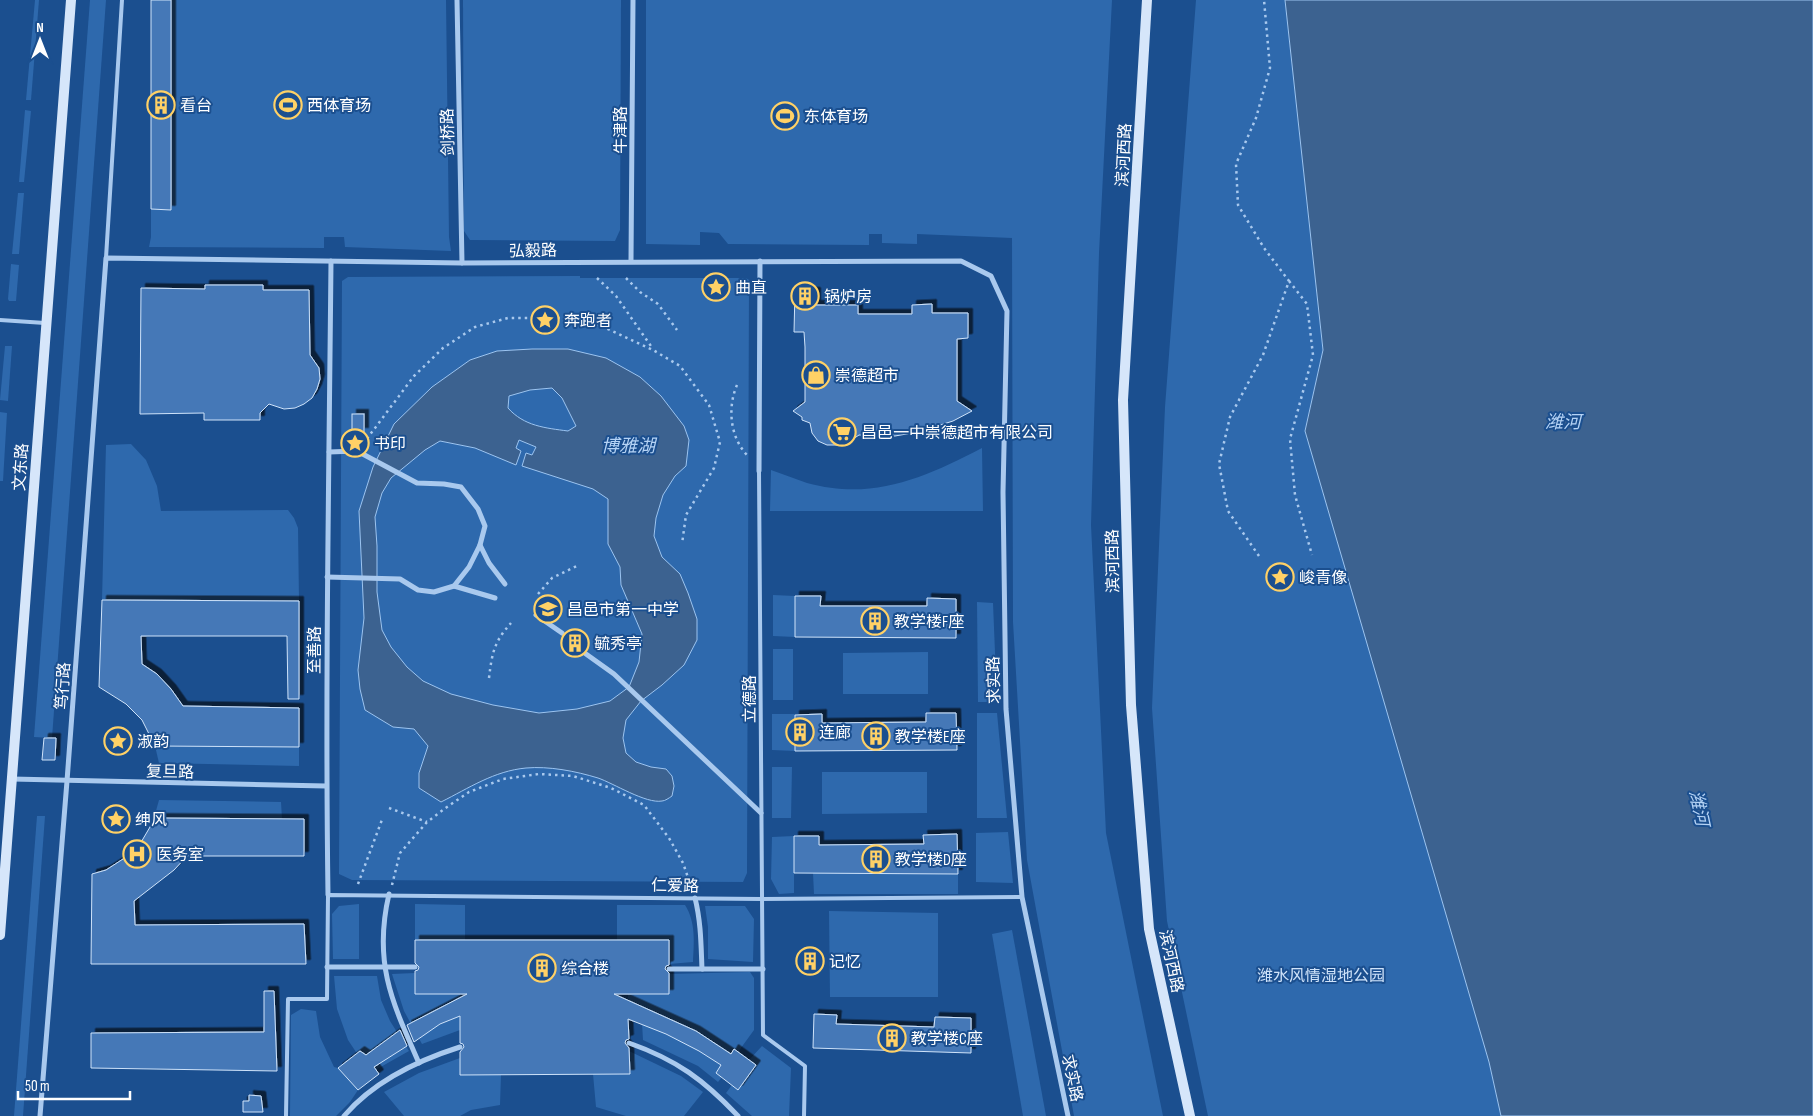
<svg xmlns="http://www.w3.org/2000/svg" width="1813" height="1116" viewBox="0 0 1813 1116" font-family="'Sofia Sans Condensed','Noto Sans SC',sans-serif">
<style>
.green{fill:#2e69ad}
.water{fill:#3c6290;stroke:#9cc4f0;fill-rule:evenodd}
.building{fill:#4478b7;stroke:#cfe3fa;filter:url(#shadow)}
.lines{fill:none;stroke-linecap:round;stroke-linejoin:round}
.path{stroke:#a9c9ee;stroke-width:2.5;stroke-dasharray:2.5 4;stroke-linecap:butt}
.lane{stroke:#a9c9ee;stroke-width:4}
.street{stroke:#a9c9ee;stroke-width:5}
.secondary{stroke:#d6e6fa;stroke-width:10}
.labels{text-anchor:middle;stroke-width:4;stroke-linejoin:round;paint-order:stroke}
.poi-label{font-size:16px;fill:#fff;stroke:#1b4f8f;text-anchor:start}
.street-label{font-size:16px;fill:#fff;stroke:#1b4f8f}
.park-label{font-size:16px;fill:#cfe3fa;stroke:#1b4f8f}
.water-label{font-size:18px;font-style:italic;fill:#b5d3f5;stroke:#1b4f8f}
</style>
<defs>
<filter id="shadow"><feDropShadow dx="4.5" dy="-4.5" stdDeviation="0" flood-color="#0009"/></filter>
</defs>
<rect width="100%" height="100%" fill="#1b4f8f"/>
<g class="green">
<path d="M35 0H39L31 100H26Z"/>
<path d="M90 0H106L52 738 34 737Z"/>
<path d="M171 0H446L449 237 451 251 345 247 344 237H324V248L149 247 151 237V209L171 210Z"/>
<path d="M463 0H621L620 230 615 241 470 240 464 231Z"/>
<path d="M646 0H1112L1099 253 1091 525 1106 833 1163 1116H1074L1027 860 1013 622 1012 238 917 234V244L882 243V234H869V245L728 244 719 233 700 232V245L646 244Z"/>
<path d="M1196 0H1285L1323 350 1305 431 1479 1016 1501 1116H1208L1167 921 1152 708 1165 407Z"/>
<path d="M25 110 31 111 24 182H19Z"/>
<path d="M18 193H24L19 254H12Z"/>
<path d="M11 264 19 265 16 301H9L8 299Z"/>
<path d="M580 276V278H746L749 280 747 873 743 882 352 880 339 874 342 281 348 277Z"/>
<path d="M5 346H12L8 401 0 400Z"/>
<path d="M0 412 7 413 3 481H0Z"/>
<path d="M131 444 146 460 157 486 161 511 288 510 294 518 298 528 299 601 102 600 106 445Z"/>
<path d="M982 448 983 511H770L771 470C783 474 795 479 807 483 873 501 924 478 982 448Z"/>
<path d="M773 595 795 596V637L773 636Z"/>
<path d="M977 602 993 603 997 702H978Z"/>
<rect x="773" y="649" width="20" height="51"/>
<path d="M928 652V694H843V653Z"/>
<path d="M977 713H997L1007 818H977Z"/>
<path d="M772 714H795V751L772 750Z"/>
<path d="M155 746 299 747V766L159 763Z"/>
<path d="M772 767H792L791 818H772Z"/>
<path d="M822 772H927V813L822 814Z"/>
<path d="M159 800 281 802 282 819 154 818Z"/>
<path d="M37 816H45L23 1116H14Z"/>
<path d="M1008 832 1013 883 976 882V833Z"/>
<path d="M794 836V893L779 894 771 879 772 837Z"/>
<path d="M813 873 958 874V894H814Z"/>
<path d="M359 904V959H333L332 914 339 906Z"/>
<path d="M415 904 465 905V940H415Z"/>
<path d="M617 905H685C696 922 694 943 693 962L669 964V940H617Z"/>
<path d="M705 906H745L754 919 753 962 708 959V927Z"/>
<path d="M829 911 938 913V997H830Z"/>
<path d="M1012 930 1046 1116H1023L992 934Z"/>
<path d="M750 972 754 978V1030L738 1052 734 1049 716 1072 722 1077 718 1082 698 1066 643 1040 641 1006 628 1002V994H669V974Z"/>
<path d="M415 973V994H460V1030L422 1044 404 1011 392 974Z"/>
<path d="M334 976H377L381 1000 390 1021 409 1051 370 1073 348 1040 337 1009Z"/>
<path d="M301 1009 316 1011 320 1037 334 1067 338 1068 358 1090 350 1102 336 1116H290L291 1015Z"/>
<path d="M762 1046 791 1068 789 1116H752L726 1093 732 1085 738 1090 756 1066 749 1060Z"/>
<path d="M629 1051 681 1076 703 1092 684 1116H626L596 1107 593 1074H630Z"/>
<path d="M460 1058 501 1075 500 1105 471 1110 460 1116H404L384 1092 419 1073Z"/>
</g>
<g class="water">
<path d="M1285 0H1813V1116H1501L1489 1062 1305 431 1323 350Z"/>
<path d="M532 349H568L606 358 640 377 661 396 684 426 689 440 686 466 675 476 663 495 656 518 654 536 662 557 680 574 688 593 697 619V640L684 665 662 685 641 701 626 720 623 738 626 753 636 762 651 767 666 769 672 776 674 786 672 796C669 798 665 801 662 801 646 804 613 783 598 778 575 771 549 766 526 768 494 771 469 788 441 802L419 788V773L428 746 414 729 393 727 365 710 360 689 358 670 364 618 359 511 373 467 394 424 432 387 470 360 497 351ZM552 388 562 398 576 426 568 431C545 428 524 426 508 408L509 396 530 390ZM519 440 536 447 532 455 526 453 522 466 593 489 608 499V544L620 567 621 585 642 634 639 662 629 687 610 701 577 709 539 713 493 705 451 694 423 681 407 667 391 647 382 630 377 592V546L375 517 382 493 391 478 425 450 440 441 475 448 516 465 521 451 516 448Z"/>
</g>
<g class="building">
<path d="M151 0H171V210L151 209Z"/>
<path d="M205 285H263V290H309L310 355 319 368 320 379 317 389 312 398 304 404 295 408 284 409 269 404 260 413V420H204V413L140 414 141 288 205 289Z"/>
<path d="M795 291 816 292V305H858V314H912V305L932 304V313H968V338L957 339V401L972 411 953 421 918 432 895 436 859 435 844 445H827L818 441 812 433 810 423 802 420V417L793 411 805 402V347L804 332H794Z"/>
<rect x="352" y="414" width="12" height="18"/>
<path d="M795 596H821L820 606H927V598L956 599V638L795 637Z"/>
<path d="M102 600 299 601V699H288L287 636H141L142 664 157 674 171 689 183 706 299 708V747L155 746 142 720 126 704 99 687Z"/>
<path d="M926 713H956L957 750 795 751V715L822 714V723L926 722Z"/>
<path d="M44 738H56L55 760H42Z"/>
<path d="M154 818 304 819V856H187L174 870 134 901 135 925 304 924 306 964H91L92 874 106 870 123 859 140 844 150 827Z"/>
<path d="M957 834 958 874 794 873V836H819V845L924 844 923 835Z"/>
<path d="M415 940H669V965L666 966 665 969 669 973V994H614L696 1031 731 1054 734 1049 756 1065 738 1090 716 1073 721 1065 699 1051 666 1034 628 1019 629 1039 626 1040 625 1043 629 1048 630 1074 460 1075V1052L464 1047 463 1044 460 1043V1016L440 1024 414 1042 407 1025 467 994H415V971L418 970 419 967 415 963Z"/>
<path d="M264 991H274L277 1071 91 1068V1033L264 1032Z"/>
<path d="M814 1014 837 1015 836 1024 934 1027 935 1017 971 1018V1053L813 1048Z"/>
<path d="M400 1030 407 1046 374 1067 379 1074 358 1090 338 1068 360 1051 366 1055Z"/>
<path d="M249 1095 261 1096 263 1112H243V1101H249Z"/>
</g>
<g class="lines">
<g class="path">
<path d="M597 278 616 296 653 349"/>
<path d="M626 278 640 292 658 304 677 330"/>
<path d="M1289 281 1307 304 1313 355 1290 439 1295 495 1312 555"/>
<path d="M737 385C727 408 730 439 749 457"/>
<path d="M363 444 414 376 443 348 475 327 508 318H566L595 323 653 350 680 366 709 405 720 442 714 468 686 515 682 544"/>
<path d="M1259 556 1228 511 1219 464 1230 417 1263 355 1289 281 1264 248 1238 205 1236 164 1256 118 1270 68 1264 0"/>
<path d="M538 594 552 578 579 565"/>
<path d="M489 678C492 653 494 642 511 623"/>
<path d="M389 808 427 822"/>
<path d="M358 884 383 817"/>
<path d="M392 885 400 853 427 822 447 807 469 792 503 779 539 774 573 776 611 788 644 805 669 838 683 863 692 889"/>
</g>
<g class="lane">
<path d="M106 258 122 0"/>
<path d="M0 320 45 323"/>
<path d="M759 471 763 1035 805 1066 804 1116"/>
<path d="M286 1116 288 999H327L328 895 762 899 1022 897"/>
</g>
<g class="street">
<path d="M457 0 462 263"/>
<path d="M631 261 633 0"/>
<path d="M759 471 760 261"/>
<path d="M480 545 489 563 505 584"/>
<path d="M327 577 400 579 418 590 434 592 454 586 469 567 480 545 485 526 478 509 461 487 444 484 417 483 357 451 329 452"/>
<path d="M454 586 495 598"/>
<path d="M536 615 562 633"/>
<path d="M586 654 614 674 761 813"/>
<path d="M12 779 326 786"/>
<path d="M389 894C373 963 392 1002 419 1063"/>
<path d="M328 895C325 684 329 473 331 261"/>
<path d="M695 898C701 922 701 945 702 969"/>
<path d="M327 967H415"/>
<path d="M669 969H763"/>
<path d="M629 1043C677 1060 704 1080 738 1116"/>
<path d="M40 1116 67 781 106 258 462 263 961 261 991 276 1007 311 1003 492 1006 709 1022 897 1068 1116"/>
<path d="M344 1116C373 1082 419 1060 460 1047"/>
</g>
<g class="secondary">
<path d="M1147 0 1123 400 1131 705 1149 929 1190 1116"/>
<path d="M0 935 71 0"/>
</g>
</g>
<defs>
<g id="building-ring" transform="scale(1.4375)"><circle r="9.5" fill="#1b4f8f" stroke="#ffd166" stroke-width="1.5"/><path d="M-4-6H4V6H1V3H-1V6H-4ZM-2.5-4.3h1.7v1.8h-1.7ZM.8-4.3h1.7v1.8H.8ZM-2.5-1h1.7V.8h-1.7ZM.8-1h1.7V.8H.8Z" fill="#ffd166"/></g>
<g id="stadium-ring" transform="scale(1.4375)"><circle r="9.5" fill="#1b4f8f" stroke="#ffd166" stroke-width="1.5"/><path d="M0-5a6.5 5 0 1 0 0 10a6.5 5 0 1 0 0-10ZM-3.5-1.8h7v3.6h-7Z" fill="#ffd166"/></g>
<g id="sight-ring" transform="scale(1.4375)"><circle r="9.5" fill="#1b4f8f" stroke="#ffd166" stroke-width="1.5"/><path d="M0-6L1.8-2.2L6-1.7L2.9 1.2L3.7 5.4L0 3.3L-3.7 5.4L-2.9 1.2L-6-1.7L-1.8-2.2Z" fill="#ffd166"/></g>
<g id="shop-ring" transform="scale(1.4375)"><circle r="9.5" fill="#1b4f8f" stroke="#ffd166" stroke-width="1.5"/><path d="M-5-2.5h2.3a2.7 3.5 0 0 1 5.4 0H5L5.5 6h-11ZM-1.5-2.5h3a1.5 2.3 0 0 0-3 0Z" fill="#ffd166"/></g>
<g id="supermarket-ring" transform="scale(1.4375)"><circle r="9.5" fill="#1b4f8f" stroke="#ffd166" stroke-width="1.5"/><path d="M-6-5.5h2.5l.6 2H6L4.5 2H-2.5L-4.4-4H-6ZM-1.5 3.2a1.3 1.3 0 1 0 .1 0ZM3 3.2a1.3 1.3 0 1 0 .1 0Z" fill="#ffd166"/></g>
<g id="school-ring" transform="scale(1.4375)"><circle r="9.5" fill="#1b4f8f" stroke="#ffd166" stroke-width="1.5"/><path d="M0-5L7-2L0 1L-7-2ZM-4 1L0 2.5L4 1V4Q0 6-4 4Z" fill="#ffd166"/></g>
<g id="hospital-ring" transform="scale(1.4375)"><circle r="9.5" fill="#1b4f8f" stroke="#ffd166" stroke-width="1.5"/><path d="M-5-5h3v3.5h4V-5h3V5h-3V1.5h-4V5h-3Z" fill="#ffd166"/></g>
</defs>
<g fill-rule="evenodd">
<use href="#building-ring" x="161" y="105"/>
<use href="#stadium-ring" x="288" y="105"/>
<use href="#stadium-ring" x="785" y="116"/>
<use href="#sight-ring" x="716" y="287"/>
<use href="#building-ring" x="805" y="296"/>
<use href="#sight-ring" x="545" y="320"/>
<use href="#shop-ring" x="816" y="375"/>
<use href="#supermarket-ring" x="842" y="432"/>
<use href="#sight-ring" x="355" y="443"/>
<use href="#sight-ring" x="1280" y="577"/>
<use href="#school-ring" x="548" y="609"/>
<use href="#building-ring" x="875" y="621"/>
<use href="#building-ring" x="575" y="643"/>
<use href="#building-ring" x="800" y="732"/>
<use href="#building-ring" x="876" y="736"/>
<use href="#sight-ring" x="118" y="741"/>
<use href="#sight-ring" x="116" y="819"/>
<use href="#hospital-ring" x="137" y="854"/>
<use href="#building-ring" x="876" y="859"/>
<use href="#building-ring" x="810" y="961"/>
<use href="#building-ring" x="542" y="968"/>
<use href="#building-ring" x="892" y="1038"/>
</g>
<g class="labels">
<g class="poi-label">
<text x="180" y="111">看台</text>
<text x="307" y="111">西体育场</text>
<text x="804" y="122">东体育场</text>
<text x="735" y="293">曲直</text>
<text x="824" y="302">锅炉房</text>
<text x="564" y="326">奔跑者</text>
<text x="835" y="381">崇德超市</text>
<text x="861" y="438">昌邑一中崇德超市有限公司</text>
<text x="374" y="449">书印</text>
<text x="1299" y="583">峻青像</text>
<text x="567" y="615">昌邑市第一中学</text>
<text x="894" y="627">教学楼F座</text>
<text x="594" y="649">毓秀亭</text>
<text x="819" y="738">连廊</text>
<text x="895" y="742">教学楼E座</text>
<text x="137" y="747">淑韵</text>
<text x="135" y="825">绅风</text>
<text x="156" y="860">医务室</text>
<text x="895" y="865">教学楼D座</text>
<text x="829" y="967">记忆</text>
<text x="561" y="974">综合楼</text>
<text x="911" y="1044">教学楼C座</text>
</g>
<g class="street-label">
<text transform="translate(620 130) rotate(-90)" y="6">牛津路</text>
<text transform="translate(447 132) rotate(-91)" y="6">剑桥路</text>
<text transform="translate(1123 155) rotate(-87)" y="6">滨河西路</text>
<text transform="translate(533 250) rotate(-1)" y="6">弘毅路</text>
<text transform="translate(20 467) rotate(-86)" y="6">文东路</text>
<text transform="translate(1112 561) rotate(-91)" y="6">滨河西路</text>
<text transform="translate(314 650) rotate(-90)" y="6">至善路</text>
<text transform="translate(993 680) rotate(-91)" y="6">求实路</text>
<text transform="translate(62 686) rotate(-86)" y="6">笃行路</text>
<text transform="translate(749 699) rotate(-90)" y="6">立德路</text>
<text transform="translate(170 771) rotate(1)" y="6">复旦路</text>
<text transform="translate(675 885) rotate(1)" y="6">仁爱路</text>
<text transform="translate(1172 961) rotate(78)" y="6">滨河西路</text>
<text transform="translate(1073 1078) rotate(78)" y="6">求实路</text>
</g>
<g class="park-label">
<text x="1321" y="981">潍水风情湿地公园</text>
</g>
<g class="water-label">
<text x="1563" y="428">潍河</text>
<text x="628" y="452">博雅湖</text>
<text transform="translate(1699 808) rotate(78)" y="6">潍河</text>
</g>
</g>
<g transform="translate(40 40)" stroke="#1b4f8f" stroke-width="4" paint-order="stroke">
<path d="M0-4L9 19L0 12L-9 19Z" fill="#ffffff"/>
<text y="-8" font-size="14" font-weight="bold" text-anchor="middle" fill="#ffffff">N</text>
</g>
<path d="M18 1091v8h112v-8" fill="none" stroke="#ffffff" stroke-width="2.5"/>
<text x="25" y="1091" font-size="15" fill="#ffffff" stroke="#1b4f8f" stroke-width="4" paint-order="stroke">50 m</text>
</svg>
